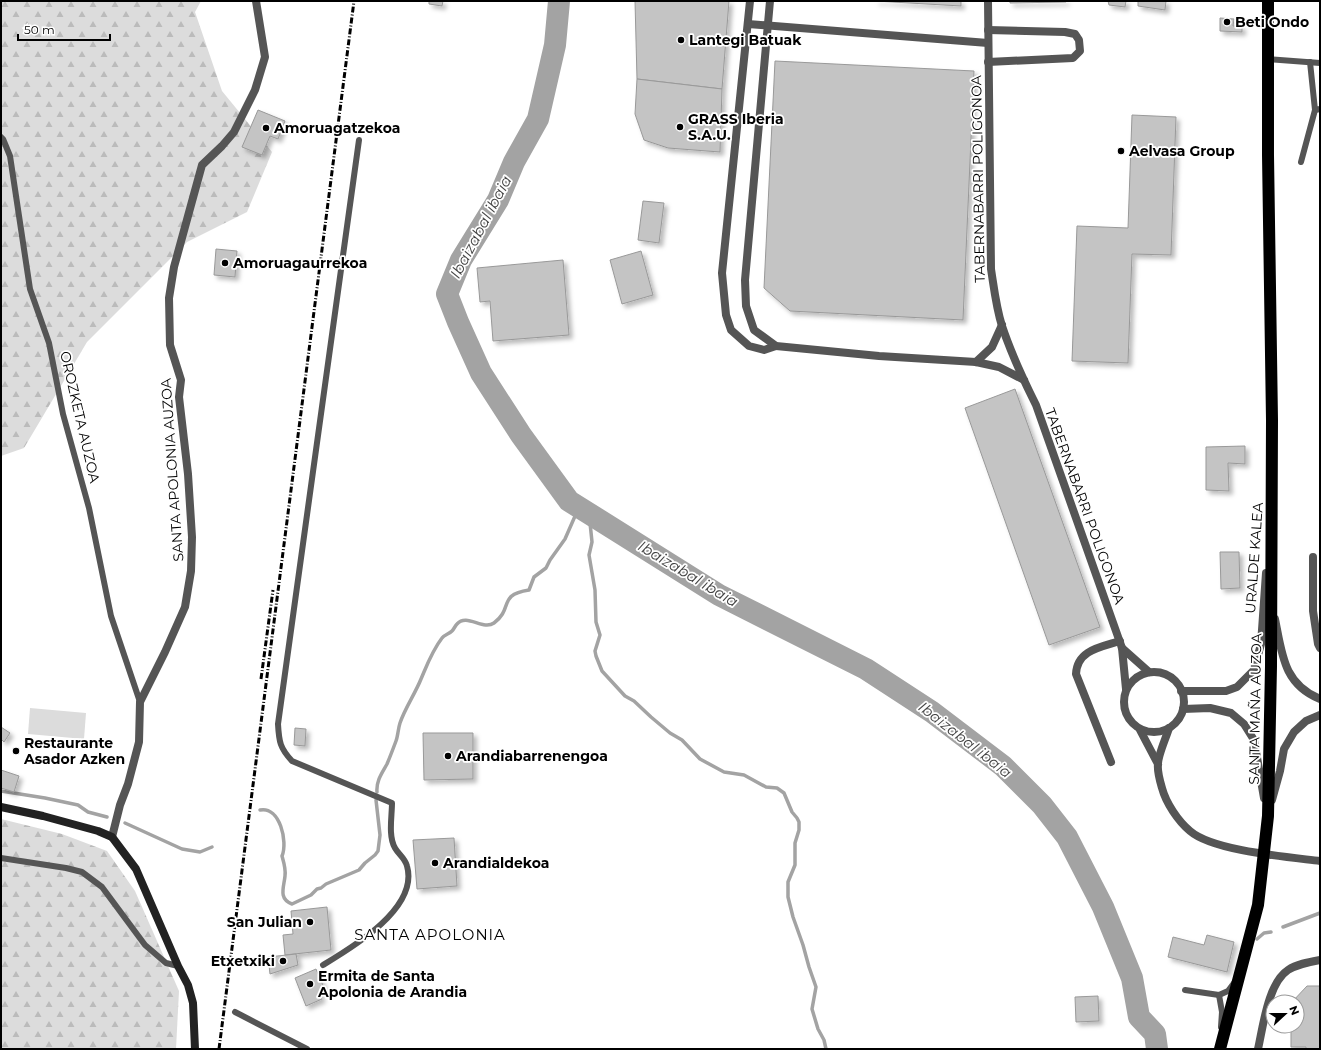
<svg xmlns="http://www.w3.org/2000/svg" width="1321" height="1050" viewBox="0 0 1321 1050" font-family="Montserrat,sans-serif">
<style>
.green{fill:#dcdcdc}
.forest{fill:url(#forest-firs)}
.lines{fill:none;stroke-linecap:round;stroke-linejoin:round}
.stream{stroke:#a3a3a3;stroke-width:3.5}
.river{stroke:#a3a3a3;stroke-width:22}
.building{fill:#c4c4c4;stroke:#999;filter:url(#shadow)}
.lane{stroke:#555;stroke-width:6}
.street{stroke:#555;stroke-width:8}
.secondary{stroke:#222;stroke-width:8}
.highway{stroke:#000;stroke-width:12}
.rail{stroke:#000;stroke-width:3;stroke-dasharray:6 2 1 2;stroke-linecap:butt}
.poi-dot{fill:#000;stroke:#fff;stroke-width:1.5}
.labels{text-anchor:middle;stroke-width:3.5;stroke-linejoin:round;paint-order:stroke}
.poi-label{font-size:14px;font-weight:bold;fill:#000;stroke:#fff;text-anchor:start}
.street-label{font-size:14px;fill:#000;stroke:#fff}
.water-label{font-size:15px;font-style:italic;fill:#444;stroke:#fff}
.neighbourhood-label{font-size:15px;letter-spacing:1px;fill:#000;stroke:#fff}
</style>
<defs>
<pattern id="forest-firs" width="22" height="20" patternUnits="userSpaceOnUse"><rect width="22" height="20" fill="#dcdcdc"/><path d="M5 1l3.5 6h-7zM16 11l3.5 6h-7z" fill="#bbb"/></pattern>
<filter id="shadow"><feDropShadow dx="3.5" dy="3.5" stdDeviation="2" flood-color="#0004"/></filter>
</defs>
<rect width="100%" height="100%" fill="#fff"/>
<path class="green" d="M30 708 86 713 84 739 28 734Z"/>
<g class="forest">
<path d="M1 1H201L195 12 222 91 272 152 247 212 187 242 87 342 24 448 1 456Z"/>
<path d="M1 819 62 834 107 851 135 891 179 991 176 1049H1Z"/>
</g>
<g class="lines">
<g class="stream">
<path d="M589 513 592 542 589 555 595 590 596 622 600 635 595 651 596 656 602 671 625 696 634 701 651 717 670 733 682 740 700 759 724 772 744 775 766 787 777 788 784 793 792 812 797 818 799 822V830L795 843V865L788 882V897L793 917 803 945 809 967 816 987 812 1009 818 1029 824 1040 826 1049"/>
<path d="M1 791 45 798 78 805 88 812 107 817"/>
<path d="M377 792C376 781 382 773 387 764 390 757 393 749 396 741 398 736 398 729 400 723 405 708 415 694 421 679 427 665 432 651 442 638 444 635 449 634 452 631 454 629 455 626 457 624 467 613 483 631 494 623 514 608 497 595 529 590L534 577 546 568 550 560 565 539 579 507"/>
<path d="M260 810C280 806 288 842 282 856 284 863 286 869 285 876 284 887 278 899 292 904L311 895 317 889 321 888 326 884 359 870 365 863 375 855 378 851 380 835 376 800"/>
<path d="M125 823 182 849 200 852 212 847"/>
<path d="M1283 927 1320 913"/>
<path d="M1257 939 1264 933 1271 932"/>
</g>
<path class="river" d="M559 1 555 45 538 119 514 162 498 200 461 260 447 294 458 322 481 373 521 435 569 501 719 595 866 669 932 712 1003 766 1042 805 1067 837 1103 907 1132 978 1139 1017 1155 1034 1157 1049"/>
</g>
<g class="building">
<path d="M429 1H443L442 6 429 4Z"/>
<path d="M635 1H729L722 89 637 79Z"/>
<path d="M875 1H961V6Z"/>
<path d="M1010 1H1066V2L1010 3Z"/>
<path d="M1108 1H1126L1125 7 1109 5Z"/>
<path d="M1138 1H1166L1165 10 1138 6Z"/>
<path d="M1220 18 1234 19 1233 26H1242V32L1220 31Z"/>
<path d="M775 61 974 71 963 320 790 311 764 288Z"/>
<path d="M637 79 722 89 720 152 668 148 644 140 635 114Z"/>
<path d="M258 110 285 121 278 139 270 136 262 155 242 147Z"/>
<path d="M1132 115 1176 117 1171 255 1132 254 1128 363 1072 361 1077 226 1128 228Z"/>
<path d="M643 201 664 203 659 243 638 240Z"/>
<path d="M216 249 237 251 235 277 214 275Z"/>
<path d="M641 251 653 295 622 304 610 260Z"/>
<path d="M563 260 569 335 493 341 490 301 480 302 477 268Z"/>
<path d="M1015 389 1100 627 1049 645 965 408Z"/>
<path d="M1245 446V464L1228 463 1229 491 1206 490V447Z"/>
<path d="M1220 552H1239L1240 588 1221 589Z"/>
<path d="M1 727 10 733 4 742 1 739Z"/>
<path d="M295 728 306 729 305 746 294 745Z"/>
<path d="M423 733H473V779L424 780Z"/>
<path d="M1 770 19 776 14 792 1 788Z"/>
<path d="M454 838 457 886 417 889 413 840Z"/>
<path d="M327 907 331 950 285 955 283 935 293 934 291 911Z"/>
<path d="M1207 935 1234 942 1227 972 1168 957 1173 937 1204 945Z"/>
<path d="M296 954 298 965 270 974 268 957Z"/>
<path d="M316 969 325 990 319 992 322 999 306 1006 295 978Z"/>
<path d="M1307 986H1320V1049H1306V1047H1291V1026H1297V1002H1292Z"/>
<path d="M1098 996 1099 1021 1076 1022 1075 997Z"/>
</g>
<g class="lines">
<g class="lane">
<path d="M1268 59 1320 63"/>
<path d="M1310 62 1315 110 1320 109"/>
<path d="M1 137 3 139 10 156 30 289 49 343 63 414 89 508 111 616 140 702"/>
<path d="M1301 162 1315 110"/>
<path d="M1 858 66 868 82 872 102 887 145 945 166 963 178 966"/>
<path d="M323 965C353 947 419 908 407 866 405 858 399 855 395 848 388 836 392 816 392 803L292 761C280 748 279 742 278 724L359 140"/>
<path d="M1185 990 1219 995 1228 991 1234 983"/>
<path d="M1219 995 1222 1012 1221 1027"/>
<path d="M235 1012 307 1049"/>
</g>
<g class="street">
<path d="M750 1 722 273 726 315 731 330 749 346 764 350 776 346"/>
<path d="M770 1 745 280 746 306 754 330 776 346 879 356 976 362 999 367 1024 380"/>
<path d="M988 1 991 269C994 288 996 307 1002 326 1011 353 1023 379 1036 405L1122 648 1126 689"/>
<path d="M748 24 988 43"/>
<path d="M988 30 1065 32 1075 34 1079 40 1080 51 1073 58 988 62"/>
<path d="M976 362 992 347 1002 325"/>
<path d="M1313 557V611L1318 644 1320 648"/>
<path d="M1275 619C1282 653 1283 684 1320 699"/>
<path d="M1122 648 1149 672"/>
<circle cx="1154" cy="702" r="30"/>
<path d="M1181 691H1226L1237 687 1254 670 1261 644 1266 573"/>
<path d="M1183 709 1210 708 1231 713 1244 724 1254 740 1264 798"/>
<path d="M1169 728C1166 738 1158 755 1158 764 1157 771 1160 781 1162 788 1166 803 1178 821 1190 831 1213 851 1288 857 1320 861"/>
<path d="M1140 730 1158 764"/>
<path d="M1111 762 1076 674C1077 650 1101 647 1120 641"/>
<path d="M1272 800 1280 771 1284 749 1294 732 1306 721 1320 715"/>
<path d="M112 837 120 805 128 784 139 742 140 702 165 652 185 607 191 571 192 537 188 474 179 397 181 380 170 345 169 298 174 267 202 165 222 146 234 132 255 90 265 57 256 1"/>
<path d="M1258 1049C1263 1027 1268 983 1288 970 1297 964 1309 962 1320 960"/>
</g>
<path class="secondary" d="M1 807 43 816 98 831 112 837 136 869 178 966 188 985 193 1003 195 1049"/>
<path class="highway" d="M1220 1049 1258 905 1268 816 1271 666 1272 420 1268 155V1"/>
<g class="rail">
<path d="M261 679 273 590"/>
<path d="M219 1049 354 1"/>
</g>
</g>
<g class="poi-dot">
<circle cx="1227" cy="22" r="4"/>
<circle cx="681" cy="40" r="4"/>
<circle cx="680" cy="127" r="4"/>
<circle cx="266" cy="128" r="4"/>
<circle cx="1121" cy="151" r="4"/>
<circle cx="225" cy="263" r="4"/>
<circle cx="16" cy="751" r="4"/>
<circle cx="448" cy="756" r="4"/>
<circle cx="435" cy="863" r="4"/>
<circle cx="310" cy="922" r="4"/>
<circle cx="283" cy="961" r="4"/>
<circle cx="310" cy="984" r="4"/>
</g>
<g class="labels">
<g class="poi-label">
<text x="1235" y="27">Beti Ondo</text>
<text x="689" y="45">Lantegi Batuak</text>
<text x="688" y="124">GRASS Iberia<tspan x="688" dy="16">S.A.U.</tspan></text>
<text x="274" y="133">Amoruagatzekoa</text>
<text x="1129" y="156">Aelvasa Group</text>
<text x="233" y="268">Amoruagaurrekoa</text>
<text x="24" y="748">Restaurante<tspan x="24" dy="16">Asador Azken</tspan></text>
<text x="456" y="761">Arandiabarrenengoa</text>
<text x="443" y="868">Arandialdekoa</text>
<text x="302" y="927" text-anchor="end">San Julian</text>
<text x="275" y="966" text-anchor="end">Etxetxiki</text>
<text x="318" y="981">Ermita de Santa<tspan x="318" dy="16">Apolonia de Arandia</tspan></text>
</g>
<g class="street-label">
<text transform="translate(978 179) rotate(-91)" y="5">TABERNABARRI POLIGONOA</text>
<text transform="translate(80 417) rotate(77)" y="5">OROZKETA AUZOA</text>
<text transform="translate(172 470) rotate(-94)" y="5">SANTA APOLONIA AUZOA</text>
<text transform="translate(1085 506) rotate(70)" y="5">TABERNABARRI POLIGONOA</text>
<text transform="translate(1254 558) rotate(-86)" y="5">URALDE KALEA</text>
<text transform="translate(1255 709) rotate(-89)" y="5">SANTA MAÑA AUZOA</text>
</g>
<g class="water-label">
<text transform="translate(481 227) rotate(-62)" y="5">Ibaizabal ibaia</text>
<text transform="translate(688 574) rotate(31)" y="5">Ibaizabal ibaia</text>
<text transform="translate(965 740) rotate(38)" y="5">Ibaizabal ibaia</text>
</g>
<g class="neighbourhood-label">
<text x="430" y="940">SANTA APOLONIA</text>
</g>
</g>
<rect width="1321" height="1050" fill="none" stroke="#000000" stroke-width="4"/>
<g transform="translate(1285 1014) rotate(68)"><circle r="19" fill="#ffffff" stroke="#999999"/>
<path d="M0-3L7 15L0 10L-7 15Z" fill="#000000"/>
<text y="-6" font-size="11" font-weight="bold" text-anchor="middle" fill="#000000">N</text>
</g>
<path d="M18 34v6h92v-6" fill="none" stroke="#000000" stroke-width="2"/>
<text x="24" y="34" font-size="12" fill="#000000" stroke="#ffffff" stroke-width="3" paint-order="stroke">50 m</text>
</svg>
